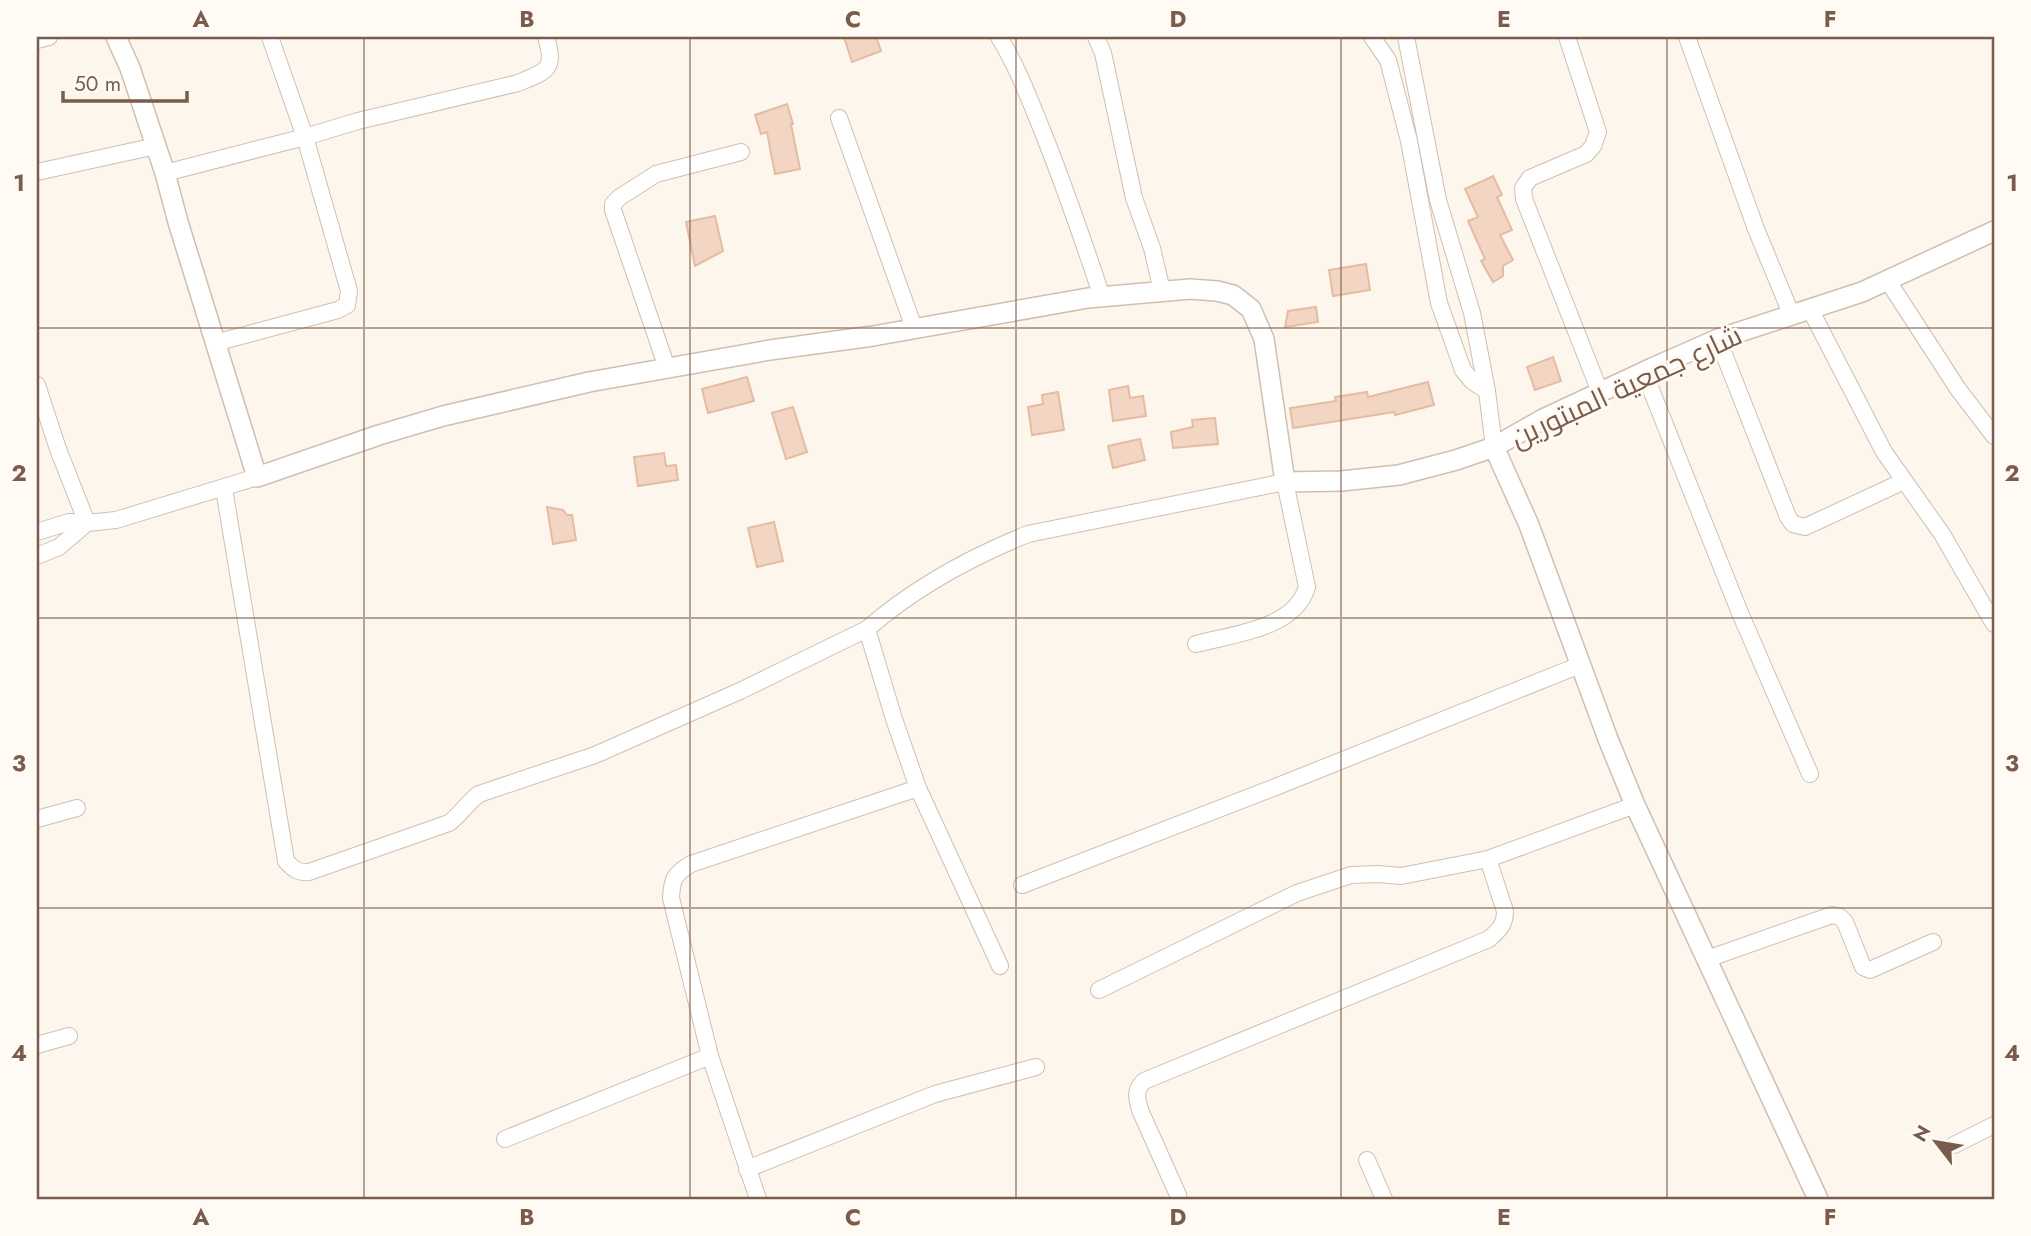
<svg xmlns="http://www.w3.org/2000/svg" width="2031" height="1236" viewBox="0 0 2031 1236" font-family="Jost,Cairo,sans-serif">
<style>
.building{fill:#f3d5c3;stroke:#e6bba3;stroke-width:2}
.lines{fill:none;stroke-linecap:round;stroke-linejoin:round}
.minor-casing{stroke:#d1beb0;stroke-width:18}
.tertiary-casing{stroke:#d1beb0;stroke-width:22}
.minor{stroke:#fff;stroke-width:16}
.tertiary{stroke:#fff;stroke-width:19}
.grid{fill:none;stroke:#7a5c4d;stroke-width:2;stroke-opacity:0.55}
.labels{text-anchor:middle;stroke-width:6;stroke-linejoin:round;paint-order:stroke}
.street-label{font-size:28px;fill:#7a5c4d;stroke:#fffaf3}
.neatline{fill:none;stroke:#7a5c4d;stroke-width:2.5}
.grid-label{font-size:23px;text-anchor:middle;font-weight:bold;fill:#7a5c4d}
</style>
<rect width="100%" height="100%" fill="#fdf6ec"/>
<g class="building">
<path d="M844 37H876L881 51 852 62Z"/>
<path d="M787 104 793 124H791L800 169 775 174 767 132 761 134 755 115Z"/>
<path d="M1493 176 1502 195 1497 197 1512 230 1500 235 1513 260 1503 266V276L1493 282 1481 261 1485 259 1468 221 1478 217 1465 189Z"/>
<path d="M715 216 723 251 695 266 686 222Z"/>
<path d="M1366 264 1370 290 1333 296 1329 270Z"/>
<path d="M1316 307 1318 322 1285 327 1288 311Z"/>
<path d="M1553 357 1561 381 1535 390 1527 367Z"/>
<path d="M747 377 754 401 708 413 702 389Z"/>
<path d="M1428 382 1434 405 1395 415 1394 412 1293 428 1290 408 1336 401 1335 397 1367 392 1368 397Z"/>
<path d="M1128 386 1130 398 1143 396 1146 416 1113 421 1109 390Z"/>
<path d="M1058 392 1064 430 1032 435 1028 407 1043 404 1042 395Z"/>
<path d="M793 407 807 452 786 459 772 413Z"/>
<path d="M1215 418 1218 444 1173 448 1171 432 1193 427 1192 420Z"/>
<path d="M1140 439 1145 460 1113 468 1108 446Z"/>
<path d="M664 453 666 466 676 465 678 480 638 486 634 457Z"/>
<path d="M547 507 563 510 567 515H572L576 540 553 544Z"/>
<path d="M774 522 783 561 757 567 748 528Z"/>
</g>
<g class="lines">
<g class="minor-casing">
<g id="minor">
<path d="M999 37C1017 66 1029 98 1042 130 1064 185 1083 240 1102 297"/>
<path d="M1096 37 1103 53 1134 198 1152 248 1162 291"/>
<path d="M1372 37 1388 60 1409 141 1439 303 1463 370 1472 381 1487 391"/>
<path d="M1406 37 1438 200 1472 313 1487 391 1494 447"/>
<path d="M1567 37 1598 132 1593 146 1586 154 1530 178 1523 188 1524 199 1600 392"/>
<path d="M1687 37 1756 229 1792 316"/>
<path d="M37 40 49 37"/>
<path d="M839 118 914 328"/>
<path d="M37 172 156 146"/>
<path d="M165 173 305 137 358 121 518 83C547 71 556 70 546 37"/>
<path d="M1888 281 1958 389 1994 436"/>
<path d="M1810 309 1884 452 1942 534 1994 624"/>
<path d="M1718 339 1788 517 1793 524 1805 527 1904 481"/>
<path d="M215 343 338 310 347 305 349 291 305 137 270 37"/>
<path d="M667 368 613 210V204L620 197 656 174 741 152"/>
<path d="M1644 372 1740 613 1810 774"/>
<path d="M37 385 58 449 87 523 59 547 37 556"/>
<path d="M224 489 286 861C293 869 298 873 309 872L449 823C460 815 467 803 479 794L595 755 740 691 867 629"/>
<path d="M37 532 69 522 87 523 116 520 257 477"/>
<path d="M37 819 77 808"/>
<path d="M1022 885 1278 786 1580 665"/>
<path d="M1707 959 1832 915 1840 917 1845 922 1863 967 1870 970 1933 942"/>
<path d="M1000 966 918 788 894 719 867 629C914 588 971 557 1028 534L1285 482 1307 587C1295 629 1233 634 1196 644"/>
<path d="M1099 990 1297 893 1351 875 1378 874 1401 876 1488 859 1635 805"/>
<path d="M37 1045 69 1036"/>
<path d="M505 1139 710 1056"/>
<path d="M1954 1145 1994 1125"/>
<path d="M1367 1160 1384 1199"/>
<path d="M747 1169 935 1094 1036 1067"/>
<path d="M1178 1195 1140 1110C1137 1098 1134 1091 1144 1081L1489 939C1499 930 1505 925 1505 911L1488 859"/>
<path d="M758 1199 710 1056 671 898C672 879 674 874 691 864L918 788"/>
</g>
</g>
<g class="tertiary-casing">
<g id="tertiary">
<path d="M116 37 130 68 165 173 178 222 257 477 379 435 443 416 589 382 770 350 873 336 1088 298 1190 289 1217 291 1233 295 1251 309 1264 339 1285 482 1341 481 1399 475 1456 460 1494 447 1543 419 1652 368 1718 339 1862 292 1994 231"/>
<path d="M1494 447 1529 525 1608 739 1635 805 1818 1199"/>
</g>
</g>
<use href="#minor" class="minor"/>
<use href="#tertiary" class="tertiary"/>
</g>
<path class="grid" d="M364 37V1199M690 37V1199M1016 37V1199M1341 37V1199M1667 37V1199M37 328H1994M37 618H1994M37 908H1994"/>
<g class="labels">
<g class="street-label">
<text transform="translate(1626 386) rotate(-25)" y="10">شارع جمعية المبتورين</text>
</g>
</g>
<rect width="2031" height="1236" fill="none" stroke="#fffaf3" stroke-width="77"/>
<g transform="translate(1936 1142) rotate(301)" stroke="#fffaf3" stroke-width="5" paint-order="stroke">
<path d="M0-5L12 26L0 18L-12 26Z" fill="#7a5c4d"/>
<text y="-10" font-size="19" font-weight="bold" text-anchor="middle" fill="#7a5c4d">N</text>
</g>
<path d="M63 91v10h124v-10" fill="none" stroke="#7a5c4d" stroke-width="3.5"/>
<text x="74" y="91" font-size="21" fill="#7a5c4d" stroke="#fffaf3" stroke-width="5" paint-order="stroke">50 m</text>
<rect x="38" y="38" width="1955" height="1160" class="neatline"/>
<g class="grid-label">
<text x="201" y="27">A</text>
<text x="527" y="27">B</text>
<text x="853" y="27">C</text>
<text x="1178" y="27">D</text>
<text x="1504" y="27">E</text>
<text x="1830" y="27">F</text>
<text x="19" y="191">1</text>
<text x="2012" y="191">1</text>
<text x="19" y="481">2</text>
<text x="2012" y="481">2</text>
<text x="19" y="771">3</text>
<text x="2012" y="771">3</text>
<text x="19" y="1061">4</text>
<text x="2012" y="1061">4</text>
<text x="201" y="1225">A</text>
<text x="527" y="1225">B</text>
<text x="853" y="1225">C</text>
<text x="1178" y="1225">D</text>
<text x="1504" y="1225">E</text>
<text x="1830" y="1225">F</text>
</g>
</svg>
